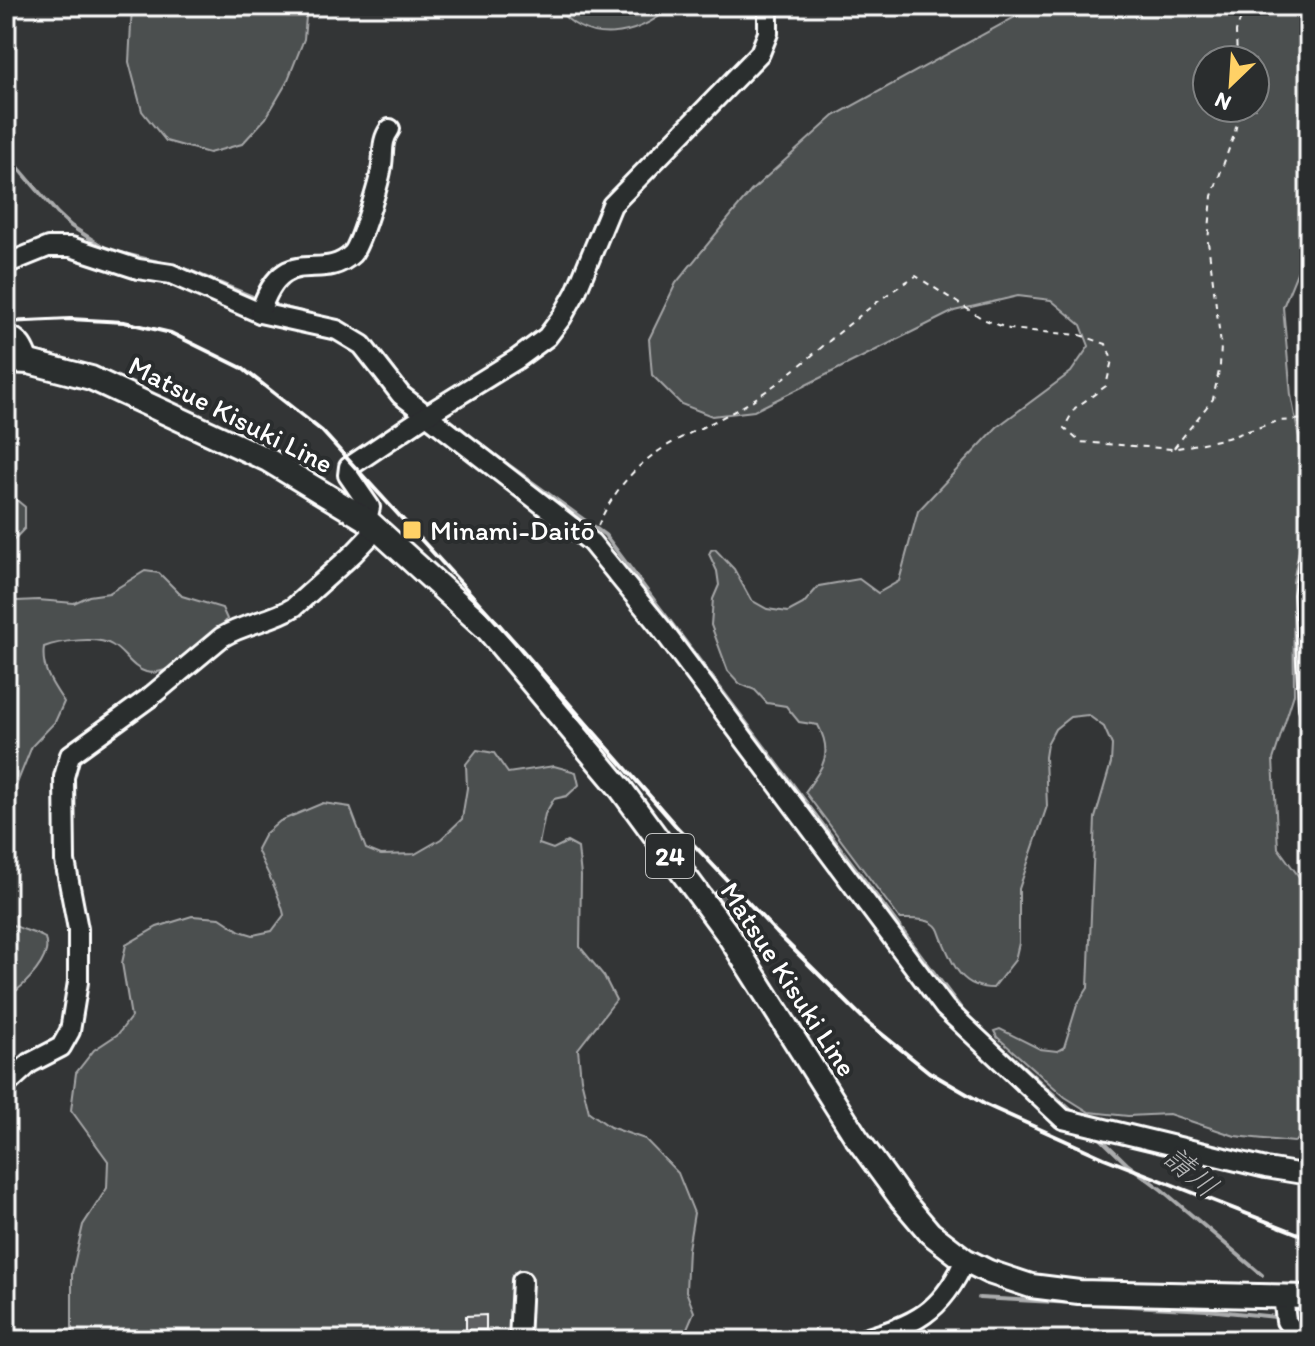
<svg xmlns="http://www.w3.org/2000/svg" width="1315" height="1346" viewBox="0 0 1315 1346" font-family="Itim,'Klee One',sans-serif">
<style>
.green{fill:#4c4f50;stroke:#a6a7a8;stroke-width:2;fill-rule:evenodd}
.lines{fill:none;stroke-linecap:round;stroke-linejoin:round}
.stream{stroke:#abacad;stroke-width:4}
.building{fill:#5f6162;stroke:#fff;stroke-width:2}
.minor-casing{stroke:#fff;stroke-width:24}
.major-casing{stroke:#fff;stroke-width:28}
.path{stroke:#fff;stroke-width:2;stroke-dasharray:6 6;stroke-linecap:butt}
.minor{stroke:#2a2d2e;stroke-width:18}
.major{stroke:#2a2d2e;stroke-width:22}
.rail{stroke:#fff;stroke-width:4}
.poi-dot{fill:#ffd166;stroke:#2a2d2e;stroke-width:3}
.labels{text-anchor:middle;stroke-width:8;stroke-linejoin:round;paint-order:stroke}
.shield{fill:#2a2d2e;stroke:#bfc0c0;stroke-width:2}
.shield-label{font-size:26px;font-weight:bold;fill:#fff}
.street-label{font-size:28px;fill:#fff;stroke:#2a2d2e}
.poi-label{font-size:28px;fill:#fff;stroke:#2a2d2e;text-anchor:start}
.water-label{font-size:30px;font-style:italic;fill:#b2b3b4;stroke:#2a2d2e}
</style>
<rect width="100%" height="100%" fill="#333536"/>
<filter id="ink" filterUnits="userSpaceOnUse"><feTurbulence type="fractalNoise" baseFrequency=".0125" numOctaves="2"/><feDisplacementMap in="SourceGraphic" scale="16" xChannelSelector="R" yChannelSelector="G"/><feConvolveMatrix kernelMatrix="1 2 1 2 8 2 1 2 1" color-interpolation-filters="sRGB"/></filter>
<g filter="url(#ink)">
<g class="green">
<path d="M132 6H307L304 39 287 82 266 118 242 144 209 153 166 141 142 111 129 62Z"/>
<path d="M555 6H673C636 37 588 48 555 6Z"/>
<path d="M1035 6H1309V243L1283 307 1291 395 1304 464 1306 511 1293 582 1294 694 1273 760 1278 848 1305 885 1309 896V1133L1294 1142 1235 1136 1169 1114 1128 1116 1089 1112 1065 1097 997 1037 994 1031 1000 1029 1040 1049 1057 1051 1064 1047 1077 1005 1088 988 1095 818 1111 763 1112 745 1104 727 1088 715 1070 717 1055 729 1047 744 1045 757 1047 806 1019 889V943L1015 960 993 988C961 988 953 965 942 939 939 932 939 927 932 923 924 918 910 919 900 919L805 792C822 768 834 755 818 725L799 722 786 706 767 703 755 690 740 684 728 671 711 625 713 599 719 585 717 571 709 554 711 550 715 549 734 569 751 600 767 609 788 612 803 604 819 586 859 579 878 593 899 581 918 511 997 427 1071 372 1089 346 1081 325 1051 300 1018 296 954 311 754 411 712 416 681 404 652 375 649 339 676 283 751 191 834 116ZM1255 60V108H1207V60Z"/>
<path d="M7 492 25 507V528L6 548Z"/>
<path d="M145 571 159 573 182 596 222 608 227 619C216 638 169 678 146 672 132 668 124 652 112 645 98 636 59 641 44 647 41 669 52 684 64 702L55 722 32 746 6 811V595L17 601 38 600 74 603 89 596 109 593Z"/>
<path d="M477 750 494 753 508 773 554 766 576 772 579 785 567 796 554 799 545 814 539 844 553 849 567 842 578 848 581 876 580 947 604 976 616 1000 578 1049 581 1079 589 1112 610 1127 645 1139 678 1173 694 1213 688 1249 686 1291 694 1312 685 1333 673 1340H72V1273L83 1225 107 1188 108 1161 71 1110 76 1073 94 1050 118 1034 131 1017 122 963 126 945 157 927 192 916 220 918 240 931 253 935 272 931 284 915C279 891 266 872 257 849L265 834 280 821 323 803 350 807 366 849 381 855 415 854 441 839 462 819 467 788 466 764Z"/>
<path d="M6 916 7 922C20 930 33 931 45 938 46 942 47 947 46 951 43 966 20 992 6 996Z"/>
</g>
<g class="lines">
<g class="stream">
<path d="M6 153 57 213 71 226 108 250 183 268 258 299"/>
<path d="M270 304 324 318"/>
<path d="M350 328 369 338 412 393"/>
<path d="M460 430 605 535 965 1014 1075 1114"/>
<path d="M1096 1134 1127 1164 1162 1190 1262 1275"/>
<path d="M979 1298 1207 1310 1276 1317"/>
</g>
</g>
<g class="building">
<path d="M723 886 742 909 733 917 715 893Z"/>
<path d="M486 1315V1330H466V1316Z"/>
</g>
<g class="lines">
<g class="minor-casing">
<g id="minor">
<path d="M6 264 48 247H71L138 269 171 274 260 313 337 330 362 345 401 395 591 542 661 628 945 1008 1063 1119 1266 1168 1309 1175"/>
<path d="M260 313C283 239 320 285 352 254 361 244 380 180 382 165 384 151 381 141 390 129"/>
<path d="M6 336C20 337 25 350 29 362"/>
<path d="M367 520 370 507 348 475 349 467 425 416 517 359 547 337 562 317 576 292 612 205 760 53 768 33V6"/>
<path d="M1309 561 1304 595 1309 707"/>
<path d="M6 1085 30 1063 61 1047 70 1031 78 982V929L65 861 64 777 70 755 150 697 222 637C245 623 272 621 294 607L354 553 377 529"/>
<path d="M1283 1296 1286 1321 1301 1340"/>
<path d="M519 1340 522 1281"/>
<path d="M861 1340C915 1325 942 1312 965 1260"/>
</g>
</g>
<g class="major-casing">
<path id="major" d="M6 361 29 362 91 378 268 460 367 520 488 630 621 789 729 936 856 1137 902 1200 930 1233 965 1260 989 1272 1031 1286 1079 1292 1309 1297"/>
</g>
<g class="path">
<path d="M1237 60 1236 32 1245 6"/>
<path d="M1174 448 1213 399 1220 366 1221 345 1208 242 1212 196 1235 132 1240 108"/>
<path d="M598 526C608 501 627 475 649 458 678 435 724 420 756 398 812 361 858 310 916 276L983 319 1009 329 1080 335 1106 344 1112 360 1106 386 1075 408 1064 428 1080 442 1173 449 1227 438 1278 421 1309 419"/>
</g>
<use href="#minor" class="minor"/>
<use href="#major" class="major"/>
<path class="rail" d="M6 322 70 319 124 322 171 333 242 368 322 431 523 651 676 826 777 933 867 1022 929 1072 984 1104 1104 1158 1309 1238"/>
</g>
</g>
<rect class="poi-dot" x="402" y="520" width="20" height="20" rx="4"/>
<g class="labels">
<rect class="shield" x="646" y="834" width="48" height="44" rx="6"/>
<g class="shield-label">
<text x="670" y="865">24</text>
</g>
<g class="street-label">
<text transform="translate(231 414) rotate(27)" y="10">Matsue Kisuki Line</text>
<text transform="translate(789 979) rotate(57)" y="10">Matsue Kisuki Line</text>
</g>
<g class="poi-label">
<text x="430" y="540">Minami-Daitō</text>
</g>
<g class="water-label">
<text transform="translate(1191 1172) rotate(41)" y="10">請川</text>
</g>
</g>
<rect width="1315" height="1346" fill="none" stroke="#2a2d2e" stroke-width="32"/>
<rect x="16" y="16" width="1283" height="1314" fill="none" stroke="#fff" stroke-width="3" filter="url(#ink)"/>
<g transform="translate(1231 84) rotate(205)"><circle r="38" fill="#2a2d2e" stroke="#7f8182" stroke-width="2"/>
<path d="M0-6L14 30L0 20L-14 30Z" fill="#ffd166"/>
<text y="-12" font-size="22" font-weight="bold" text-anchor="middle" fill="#ffffff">N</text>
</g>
</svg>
